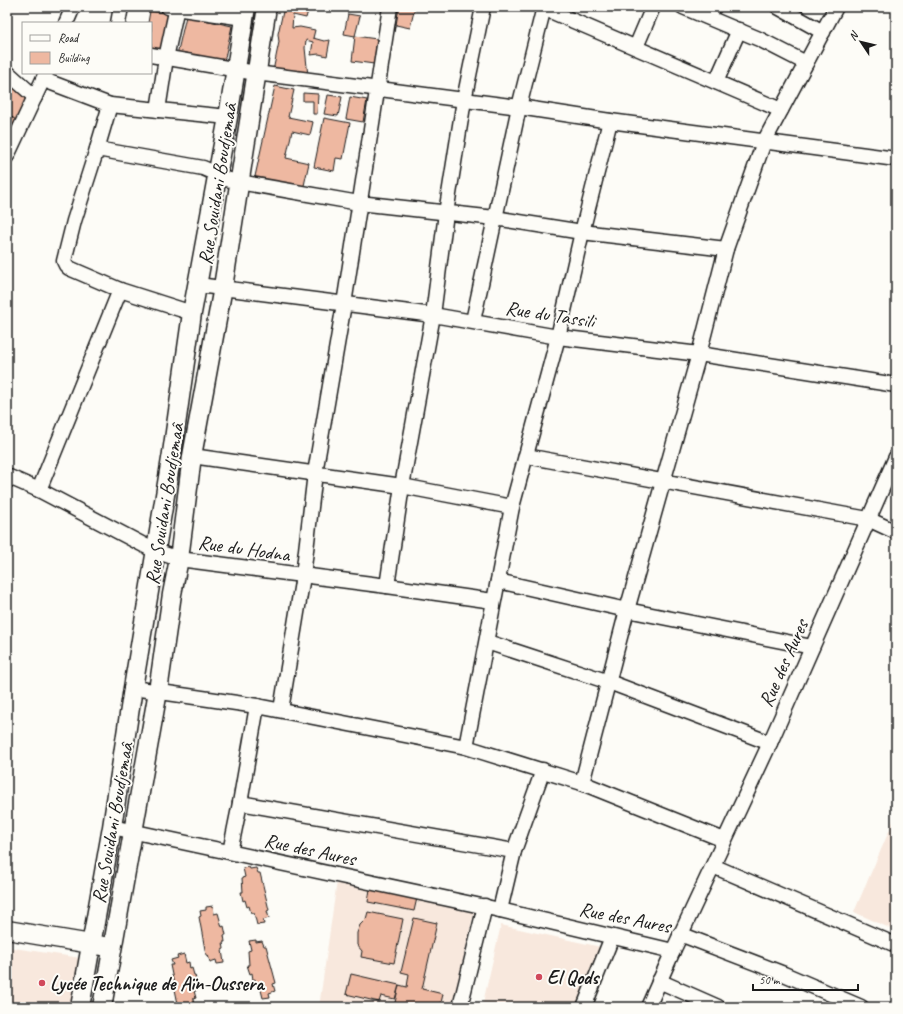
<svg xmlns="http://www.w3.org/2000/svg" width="903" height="1014" viewBox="0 0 903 1014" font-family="Caveat,sans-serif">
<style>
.built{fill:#f8e8dd}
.building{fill:#eeb8a1;stroke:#1c1c1c}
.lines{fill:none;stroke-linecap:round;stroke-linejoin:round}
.minor-casing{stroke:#1c1c1c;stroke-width:17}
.major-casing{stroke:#1c1c1c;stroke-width:21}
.minor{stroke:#fdfcf7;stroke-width:14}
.major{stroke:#fdfcf7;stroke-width:18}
.poi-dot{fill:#d1495b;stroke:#fdfcf7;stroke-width:1.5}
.labels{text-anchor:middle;stroke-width:4;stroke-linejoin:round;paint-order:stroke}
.street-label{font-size:20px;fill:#1c1c1c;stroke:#fdfcf7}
.poi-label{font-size:20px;font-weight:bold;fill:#1c1c1c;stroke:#fdfcf7;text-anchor:start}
</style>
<rect width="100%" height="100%" fill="#fdfcf7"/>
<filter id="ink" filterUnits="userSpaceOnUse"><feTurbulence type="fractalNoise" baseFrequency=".025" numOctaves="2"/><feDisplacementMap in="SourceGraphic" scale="8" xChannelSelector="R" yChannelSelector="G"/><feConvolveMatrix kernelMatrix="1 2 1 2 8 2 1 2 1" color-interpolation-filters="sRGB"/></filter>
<g filter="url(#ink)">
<g class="built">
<path d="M896 815V931L854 912Z"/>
<path d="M337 881 475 909 452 1007H319Z"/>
<path d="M501 925 601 947 578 1007H482Z"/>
<path d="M7 947 81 958 73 1007H7Z"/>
</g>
<g class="building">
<path d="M284 7H309L306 18 293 15 292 28 300 27 315 30 313 38 324 41 330 40 327 56 319 54 311 55 313 42 306 40 305 48 308 76 273 71 279 42 278 34Z"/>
<path d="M399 7H415L410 28 396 25Z"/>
<path d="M150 11 170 14 163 53 151 50V23H148Z"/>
<path d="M348 14 360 16 355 36 344 34Z"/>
<path d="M186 16 232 26 224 62 199 56V60L177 55Z"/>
<path d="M355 36 377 39 374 64 352 61Z"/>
<path d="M7 78 29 100 18 122 7 113Z"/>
<path d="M275 86 294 90 288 117 313 122 310 135 292 131 286 158 309 163 303 190 254 181Z"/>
<path d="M303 93 318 94 317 114H313V101H303Z"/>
<path d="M328 95 342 97 338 116 324 114Z"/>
<path d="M350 97 367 100 363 122 346 119Z"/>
<path d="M7 113 18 122 11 136 7 133Z"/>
<path d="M324 118 350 123 343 159 336 158 334 171 314 167Z"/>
<path d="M249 867 250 869 256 868 258 873H260L269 910 267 911 269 918 263 920 264 924 257 925 254 913H251L249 906 247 907 245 900 243 901 241 892H243L242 878 245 877 243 868Z"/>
<path d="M370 889 417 898 414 911 368 902Z"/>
<path d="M213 906 214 914 218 913 222 927 224 926 226 935H224L225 942H223L224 949 222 950 224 963 217 964 216 960 210 962 208 955H206L199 917 201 916 200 911 206 910V907Z"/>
<path d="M368 912 403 919 394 963 361 957 362 951 357 945V933L360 925 366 919Z"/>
<path d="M414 918 437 923 422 989 443 994 440 1007H394L399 985 407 987 409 974 401 972Z"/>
<path d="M256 940V942L262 941 264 946H266L276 983 273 984 275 991 269 993 270 997 263 998 260 986H257L255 979 253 980 252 973 250 974 247 965H249L248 951 251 950 249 941Z"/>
<path d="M184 954 186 963 189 962 190 969 192 968 194 975H195L197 984H195L196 991H194L196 998 193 999 194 1007H181L180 1003 178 1004 170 965H173L171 960 178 958 177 956Z"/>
<path d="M351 974 399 985 395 999 381 996 379 1002 346 994Z"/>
</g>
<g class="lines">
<g class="minor-casing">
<g id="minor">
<path d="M168 7 244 18"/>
<path d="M541 7 781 110"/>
<path d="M683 7 759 39 806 63"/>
<path d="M778 7 823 32"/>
<path d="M708 17 714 7"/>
<path d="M66 23 73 7"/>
<path d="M118 23 121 7"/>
<path d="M636 47 653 7"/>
<path d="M151 55 256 73 519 107 610 121 896 159"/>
<path d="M7 72 35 97"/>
<path d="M44 80 110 105 228 117"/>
<path d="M716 82 739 30"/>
<path d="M158 110 166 58 177 7"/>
<path d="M97 149 110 105"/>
<path d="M7 156 46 73"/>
<path d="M198 285 433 315 558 337 699 354 896 385"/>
<path d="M192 313 120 290 69 268 66 265 64 261 74 221 97 149 203 168 210 171 217 177 239 182 359 203 495 218 582 232 726 249"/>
<path d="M473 321 519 107 544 7"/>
<path d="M192 456 402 486 512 507"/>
<path d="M526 456 868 519 896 532"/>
<path d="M7 476 39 490 155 551 179 559 387 586 493 601"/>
<path d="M39 490 120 290"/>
<path d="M498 581 627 610 812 647"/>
<path d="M387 586 402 486 433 315 446 213 464 100 483 7"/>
<path d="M487 642 609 682 770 743"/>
<path d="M133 688 257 706 466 747 582 783 724 840"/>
<path d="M281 710 303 576 315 473 344 304 390 7"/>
<path d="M466 747 512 507 558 337 582 232 610 121"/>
<path d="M582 783 627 610 699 354 726 249 764 142 836 7"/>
<path d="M240 803 514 851"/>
<path d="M112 827 500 910 673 951 770 743 896 457"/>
<path d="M230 852 240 803 257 706"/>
<path d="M713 866 896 945"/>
<path d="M500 910 514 851 543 770"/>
<path d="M680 934 784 974 861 1007"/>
<path d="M659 981 718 1007"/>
<path d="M460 1007 485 906"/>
<path d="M584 1007 612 937"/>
<path d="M648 1007 673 951"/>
</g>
</g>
<g class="major-casing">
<g id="major">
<path d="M7 930 103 946"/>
<path d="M80 1007 112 827 133 688 172 453 192 313 228 117 246 7"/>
<path d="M102 1007 158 691 172 594 179 559 192 456 223 287 267 7"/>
</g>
</g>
<use href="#minor" class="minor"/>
<use href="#major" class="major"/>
</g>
</g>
<g class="poi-dot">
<circle cx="539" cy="977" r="4"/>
<circle cx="42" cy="983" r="4"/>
</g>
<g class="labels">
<g class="street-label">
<text transform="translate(217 184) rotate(-81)" y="7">Rue Souidani Boudjemaâ</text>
<text transform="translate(550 314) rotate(9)" y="7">Rue du Tassili</text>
<text transform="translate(164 504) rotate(-81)" y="7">Rue Souidani Boudjemaâ</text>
<text transform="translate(244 548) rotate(8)" y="7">Rue du Hodna</text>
<text transform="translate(783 663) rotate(-66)" y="7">Rue des Aures</text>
<text transform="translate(112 823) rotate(-80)" y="7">Rue Souidani Boudjemaâ</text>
<text transform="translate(310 849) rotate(12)" y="7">Rue des Aures</text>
<text transform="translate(625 917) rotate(11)" y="7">Rue des Aures</text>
</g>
<g class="poi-label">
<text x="547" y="984">El Qods</text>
<text x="50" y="990">Lycée Technique de Aïn-Oussera</text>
</g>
</g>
<rect width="903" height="1014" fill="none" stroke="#fdfcf7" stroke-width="24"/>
<rect x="12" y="12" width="879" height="990" fill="none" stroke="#1c1c1c" stroke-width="1.5" filter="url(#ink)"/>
<rect x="22" y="22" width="130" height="52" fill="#fdfcf7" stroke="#a3a29f"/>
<rect x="30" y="35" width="20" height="6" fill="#fdfcf7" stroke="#a3a29f"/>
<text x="58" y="42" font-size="12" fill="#1c1c1c">Road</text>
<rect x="30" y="52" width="20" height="12" fill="#eeb8a1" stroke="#a3a29f"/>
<text x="58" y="62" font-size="12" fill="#1c1c1c">Building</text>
<g transform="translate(861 42) rotate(305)" stroke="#fdfcf7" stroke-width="3" paint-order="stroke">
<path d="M0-3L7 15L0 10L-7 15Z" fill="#1c1c1c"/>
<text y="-6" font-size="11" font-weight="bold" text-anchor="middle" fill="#1c1c1c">N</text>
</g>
<path d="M753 984v6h105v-6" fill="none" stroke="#1c1c1c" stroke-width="2"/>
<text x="759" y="984" font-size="12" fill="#1c1c1c" stroke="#fdfcf7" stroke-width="3" paint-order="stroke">50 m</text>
</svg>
